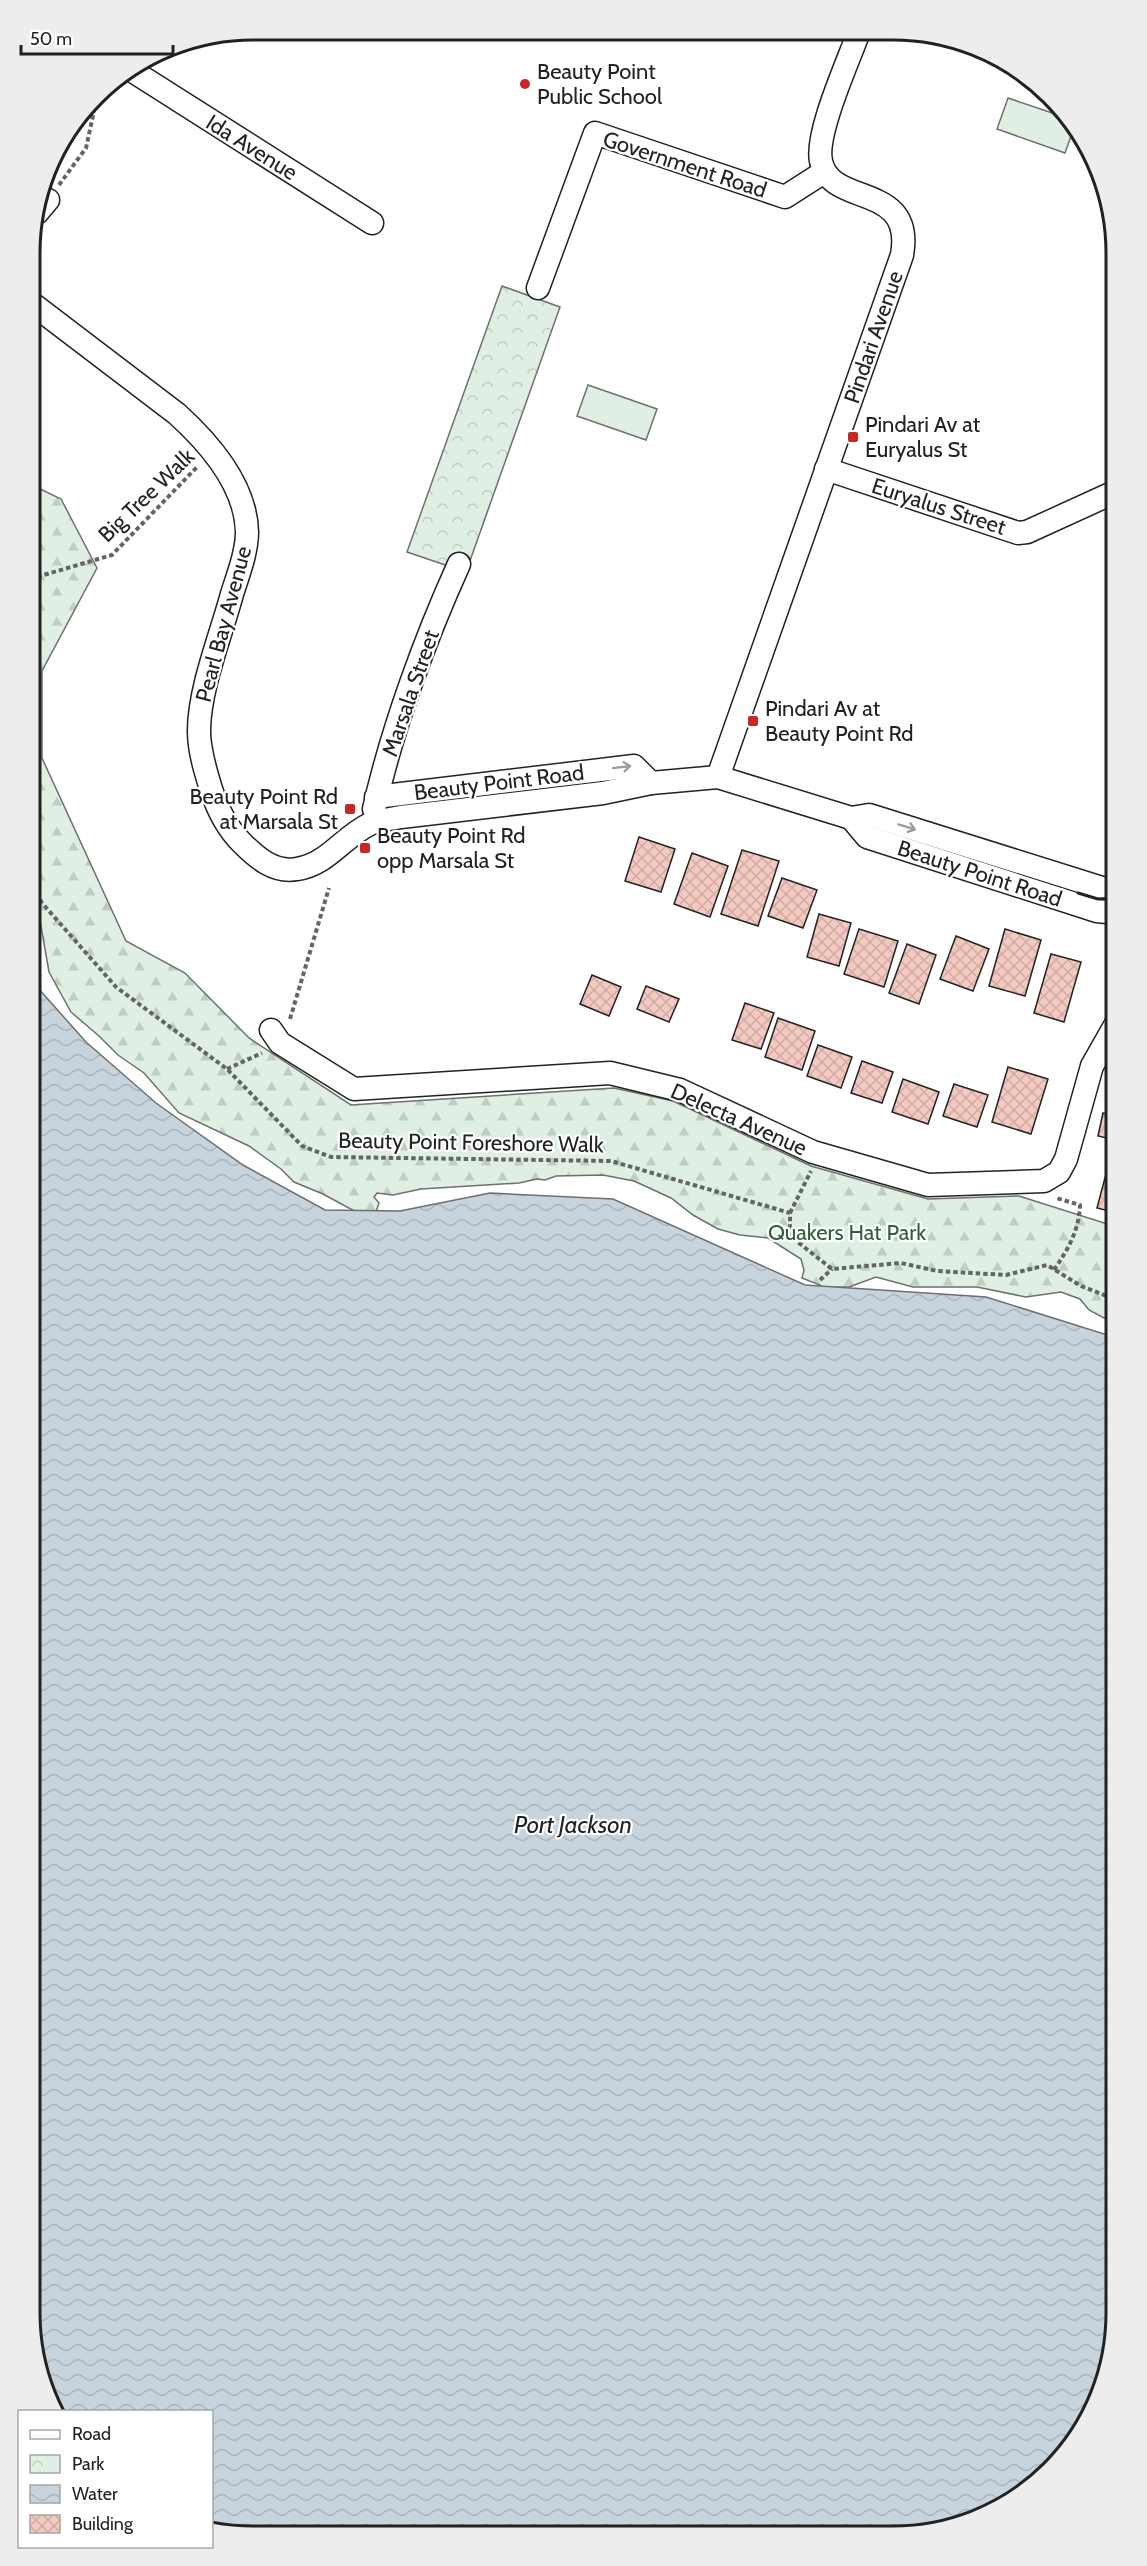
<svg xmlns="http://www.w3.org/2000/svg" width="1147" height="2566" viewBox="0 0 1147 2566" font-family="Cabin,sans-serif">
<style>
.forest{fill:url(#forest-firs);stroke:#6f6f6f;stroke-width:1.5}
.park{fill:url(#park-crowns);stroke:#6f6f6f;stroke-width:1.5}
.pitch{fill:#e0efe3;stroke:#6f6f6f;stroke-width:1.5}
.water{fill:url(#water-waves);stroke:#6f6f6f;stroke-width:1.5}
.building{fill:url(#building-cross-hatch);stroke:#222;stroke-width:1.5}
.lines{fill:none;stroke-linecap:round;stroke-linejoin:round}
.minor-casing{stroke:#222;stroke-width:25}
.path{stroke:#646464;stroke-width:4;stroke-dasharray:4.5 3;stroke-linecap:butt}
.minor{stroke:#fff;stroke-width:22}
.wall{stroke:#222;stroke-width:3}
.oneway{stroke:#9c9c9c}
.poi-dot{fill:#c62828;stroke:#fff;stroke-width:2}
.labels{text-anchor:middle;stroke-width:4.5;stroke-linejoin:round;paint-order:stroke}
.poi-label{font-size:22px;fill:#222;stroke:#fff;text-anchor:start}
.street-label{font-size:22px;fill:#222;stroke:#fff}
.park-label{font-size:22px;fill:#2f5e38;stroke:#fff}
.water-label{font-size:24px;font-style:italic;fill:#222;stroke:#fff}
.rim{fill:none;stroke:#222;stroke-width:3}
</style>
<defs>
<pattern id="forest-firs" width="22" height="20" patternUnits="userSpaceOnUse" patternTransform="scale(1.5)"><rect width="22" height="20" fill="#e0efe3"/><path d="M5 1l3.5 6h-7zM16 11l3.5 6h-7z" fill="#c0cdc2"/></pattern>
<pattern id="park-crowns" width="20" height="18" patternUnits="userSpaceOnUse" patternTransform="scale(1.5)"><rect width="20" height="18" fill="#e0efe3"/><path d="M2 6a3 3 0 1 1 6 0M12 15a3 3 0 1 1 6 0" fill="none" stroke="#c0cdc2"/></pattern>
<pattern id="water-waves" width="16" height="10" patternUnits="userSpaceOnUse" patternTransform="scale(1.5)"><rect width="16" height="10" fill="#c7d3dd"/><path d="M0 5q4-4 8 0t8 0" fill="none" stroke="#abb5bd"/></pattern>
<pattern id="building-cross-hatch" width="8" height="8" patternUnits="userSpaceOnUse" patternTransform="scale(1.5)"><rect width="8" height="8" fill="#f3c9c0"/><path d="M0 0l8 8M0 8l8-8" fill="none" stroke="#d0aca5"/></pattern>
</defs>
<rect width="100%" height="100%" fill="#fff"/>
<path class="forest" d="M30 484 61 499 97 568 42 671V758L126 941 185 973 249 1038 351 1105 614 1088 673 1101 811 1166 928 1199 1019 1196 1117 1227V1325L1089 1310 1080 1299 1061 1292 1026 1297 977 1287H913L876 1277 849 1287H832L823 1289 820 1285 802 1278 804 1270 801 1259 768 1238 740 1235 718 1229 693 1215 671 1198 634 1181 603 1175 556 1176 545 1180 537 1179 519 1183 421 1189 393 1195 377 1193 374 1197 379 1203 376 1212 358 1213 323 1194 294 1182 281 1169 249 1146 179 1113 144 1073 118 1055 99 1036 71 1012 49 972 38 909 30 889Z"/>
<path class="park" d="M502 286 560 307 466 572 407 552Z"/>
<g class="pitch">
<path d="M1008 98 1070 119 1075 125 1065 153 997 129Z"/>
<path d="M588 385 657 409 646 440 577 416Z"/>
</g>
<path class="water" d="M30 979 86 1042 156 1103 243 1165 325 1210 400 1211 490 1193 613 1199 805 1285 986 1297 1117 1338 1116 2327 1100 2398 1062 2460 1017 2498 952 2528 212 2532V2412L55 2411 38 2371 30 2312Z"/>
<g class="building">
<path d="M639 837 675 849 661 892 625 881Z"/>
<path d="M742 850 779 861 758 926 721 914Z"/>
<path d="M692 853 728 866 710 917 674 904Z"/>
<path d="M782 878 817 890 803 928 768 916Z"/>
<path d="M819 914 851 923 839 966 807 957Z"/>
<path d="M859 929 898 941 884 987 844 974Z"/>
<path d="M1005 929 1041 940 1025 996 989 986Z"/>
<path d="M956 936 989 949 973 991 940 979Z"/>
<path d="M907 944 936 955 919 1004 889 993Z"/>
<path d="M1051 954 1081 962 1064 1022 1034 1013Z"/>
<path d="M592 975 621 987 609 1016 580 1004Z"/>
<path d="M646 986 679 999 669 1022 637 1009Z"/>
<path d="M745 1003 774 1013 761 1049 732 1040Z"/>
<path d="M778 1018 815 1031 802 1070 765 1057Z"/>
<path d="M818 1045 852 1057 841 1088 807 1076Z"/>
<path d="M862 1061 893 1072 882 1103 851 1093Z"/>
<path d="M1008 1067 1048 1079 1031 1134 992 1122Z"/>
<path d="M903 1079 939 1092 928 1124 892 1112Z"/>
<path d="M954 1084 988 1095 977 1127 943 1116Z"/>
<path d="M1103 1113 1117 1116V1213L1097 1208 1115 1140 1098 1136Z"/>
</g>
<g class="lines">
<g class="minor-casing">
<g id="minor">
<path d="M131 70 372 223"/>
<path d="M37 213 48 200"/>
<path d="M538 288 595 133 785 197 824 172"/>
<path d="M30 302 177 414C209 443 246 485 247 532 247 552 238 575 232 594 221 635 199 689 199 731 199 750 205 770 211 789 217 808 227 828 242 843 257 858 274 873 297 869 327 865 344 836 370 824 379 820 391 819 401 817L603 793 651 783 718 777 851 818 869 815 1105 889 1117 887"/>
<path d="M826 469 1018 533 1027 532 1117 491"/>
<path d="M718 777 902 255C915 181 830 208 821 161 815 134 848 62 858 34"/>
<path d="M376 797 634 766 651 783"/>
<path d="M374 809C392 729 425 639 459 564"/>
<path d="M851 818 867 837 1097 911 1117 913"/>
<path d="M271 1030 280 1043 354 1089 610 1073 680 1090 813 1152 928 1185 1044 1181 1059 1172 1066 1159 1092 1066 1117 1022"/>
</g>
</g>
<g class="path">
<path d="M59 185 86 148 97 97"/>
<path d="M30 579 112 555 198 466"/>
<path d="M30 635 36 630 30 583"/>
<path d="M30 842V879L42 903 116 987 227 1069 302 1146 331 1157 611 1161 790 1213V1236L832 1269 901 1263 937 1271 1006 1275 1047 1265 1081 1286 1117 1300"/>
<path d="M290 1019 329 888"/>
<path d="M227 1069 262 1053"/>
<path d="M790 1213 811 1171"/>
<path d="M1054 1270C1068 1249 1079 1231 1080 1205L1056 1198"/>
<path d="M820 1280 832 1269"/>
</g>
<use href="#minor" class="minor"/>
<path class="wall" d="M1078 893 1098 899 1116 898"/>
</g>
<defs><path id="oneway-shaft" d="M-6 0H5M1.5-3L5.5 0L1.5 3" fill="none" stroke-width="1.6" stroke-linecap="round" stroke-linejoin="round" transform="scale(1.5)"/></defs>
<g class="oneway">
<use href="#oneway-shaft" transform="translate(622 767) rotate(-7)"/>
<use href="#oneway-shaft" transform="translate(907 827) rotate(17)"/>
</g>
<g class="poi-dot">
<circle cx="525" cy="84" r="6"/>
<rect x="847" y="431" width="12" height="12" rx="3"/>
<rect x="747" y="715" width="12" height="12" rx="3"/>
<rect x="344" y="803" width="12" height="12" rx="3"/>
<rect x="359" y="842" width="12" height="12" rx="3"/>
</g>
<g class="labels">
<g class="poi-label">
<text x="537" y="79">Beauty Point<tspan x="537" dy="25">Public School</tspan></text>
<text x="865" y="432">Pindari Av at<tspan x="865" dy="25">Euryalus St</tspan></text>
<text x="765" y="716">Pindari Av at<tspan x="765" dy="25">Beauty Point Rd</tspan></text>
<text x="338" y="804" text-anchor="end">Beauty Point Rd<tspan x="338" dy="25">at Marsala St</tspan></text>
<text x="377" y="843">Beauty Point Rd<tspan x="377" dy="25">opp Marsala St</tspan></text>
</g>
<g class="street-label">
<text transform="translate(252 147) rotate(32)" y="8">Ida Avenue</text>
<text transform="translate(685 164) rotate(18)" y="8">Government Road</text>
<text transform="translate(873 337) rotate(-71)" y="8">Pindari Avenue</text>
<text transform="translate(146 495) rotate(-44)" y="8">Big Tree Walk</text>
<text transform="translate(939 506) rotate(18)" y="8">Euryalus Street</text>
<text transform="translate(223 624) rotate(-75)" y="8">Pearl Bay Avenue</text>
<text transform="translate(410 693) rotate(-71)" y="8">Marsala Street</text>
<text transform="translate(499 782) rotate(-7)" y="8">Beauty Point Road</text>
<text transform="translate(980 873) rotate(18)" y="8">Beauty Point Road</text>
<text transform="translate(739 1119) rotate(24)" y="8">Delecta Avenue</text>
<text transform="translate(471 1142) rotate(1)" y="8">Beauty Point Foreshore Walk</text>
</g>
<g class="park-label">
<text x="847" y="1240">Quakers Hat Park</text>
</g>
<g class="water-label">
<text x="573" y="1833">Port Jackson</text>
</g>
</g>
<path d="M0 0H1147V2566H0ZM253 40H893A213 213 0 0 1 1106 253V2313A213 213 0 0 1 893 2526H253A213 213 0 0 1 40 2313V253A213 213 0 0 1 253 40Z" fill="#ededed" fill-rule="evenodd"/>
<path class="rim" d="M253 40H893A213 213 0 0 1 1106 253V2313A213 213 0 0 1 893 2526H253A213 213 0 0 1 40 2313V253A213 213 0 0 1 253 40Z"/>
<rect x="18" y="2410" width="195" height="138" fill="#ffffff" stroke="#a7a7a7" stroke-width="1.5"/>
<rect x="30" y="2430" width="30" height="9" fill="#ffffff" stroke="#a7a7a7" stroke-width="1.5"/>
<text x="72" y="2440" font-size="18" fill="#222222">Road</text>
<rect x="30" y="2455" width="30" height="18" fill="url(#park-crowns)" stroke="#a7a7a7" stroke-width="1.5"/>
<text x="72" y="2470" font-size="18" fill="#222222">Park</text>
<rect x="30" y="2485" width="30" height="18" fill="url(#water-waves)" stroke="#a7a7a7" stroke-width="1.5"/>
<text x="72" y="2500" font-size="18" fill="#222222">Water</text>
<rect x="30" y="2515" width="30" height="18" fill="url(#building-cross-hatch)" stroke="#a7a7a7" stroke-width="1.5"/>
<text x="72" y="2530" font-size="18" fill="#222222">Building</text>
<path d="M21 45v9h152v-9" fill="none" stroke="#222222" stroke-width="3"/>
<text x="30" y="45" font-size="18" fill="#222222" stroke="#ffffff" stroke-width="4.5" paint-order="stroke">50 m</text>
</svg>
